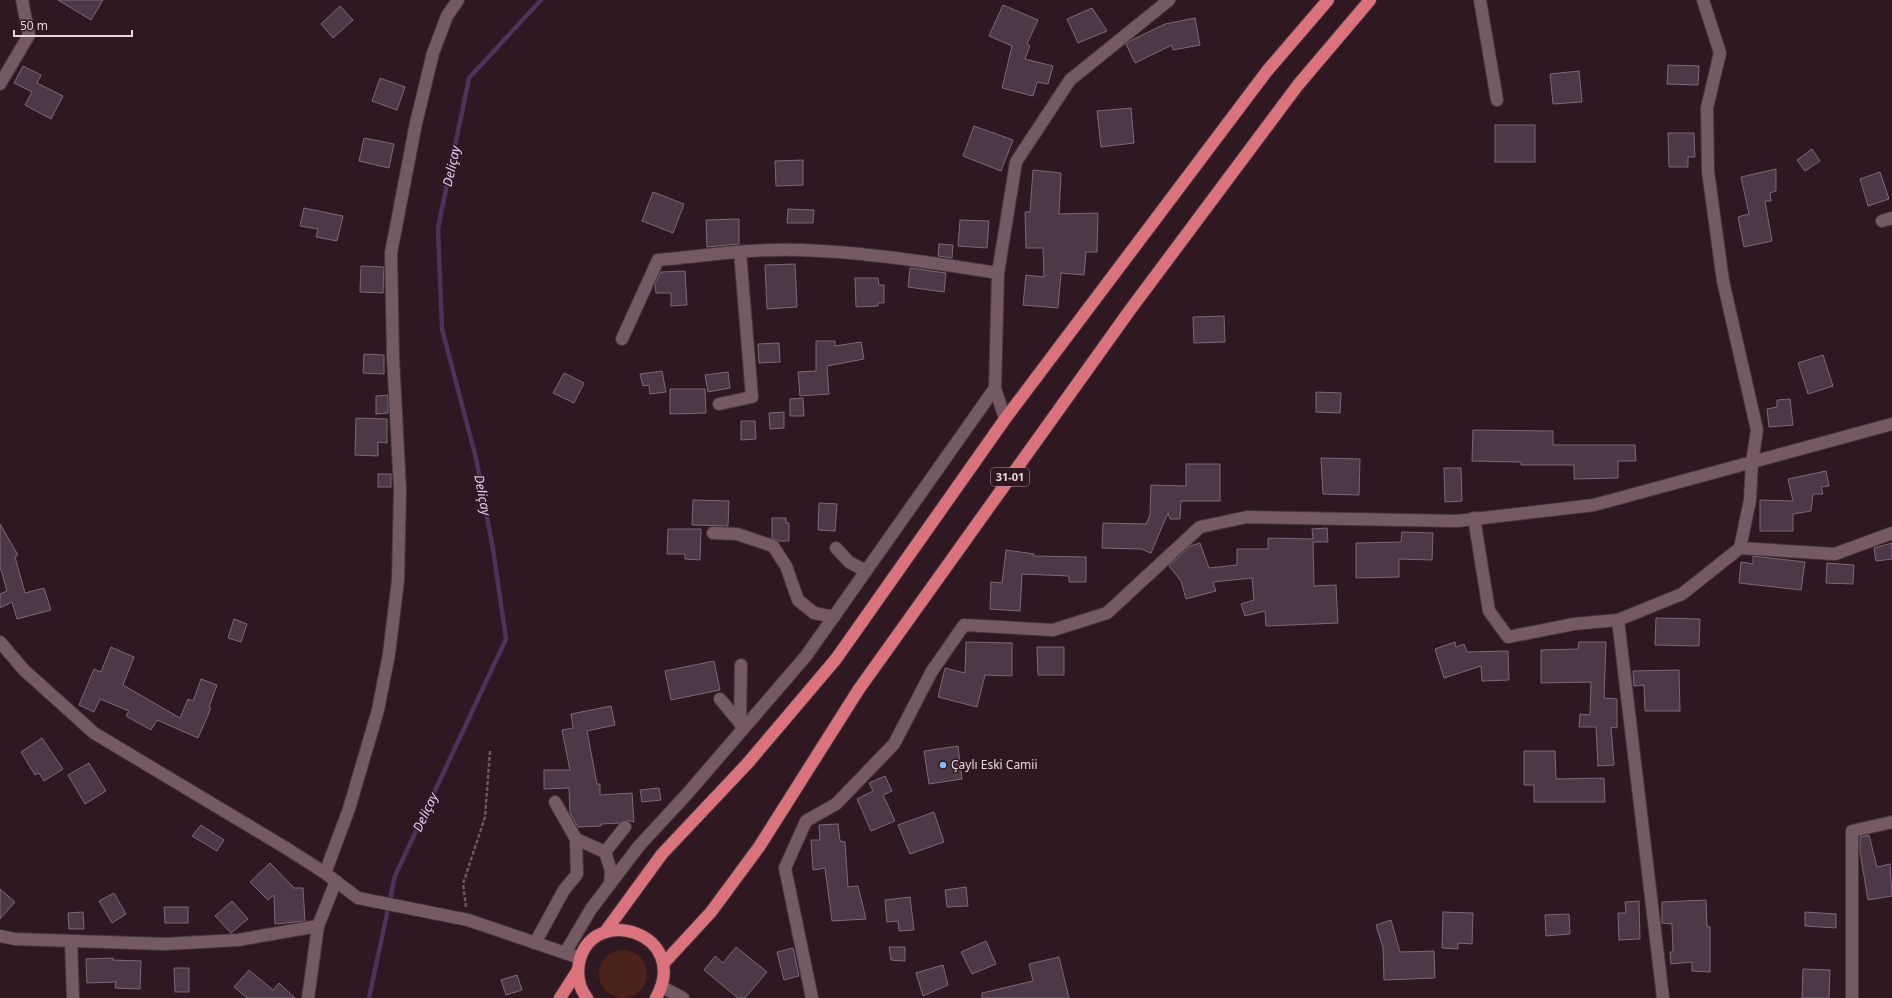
<svg xmlns="http://www.w3.org/2000/svg" width="1892" height="998" viewBox="0 0 1892 998" font-family="'Noto Sans',sans-serif">
<style>
.green{fill:#4b2319}
.lines{fill:none;stroke-linecap:round;stroke-linejoin:round}
.stream{stroke:#4e3259;stroke-width:4.5}
.building{fill:#4d3847;stroke:#7e6778}
.minor-casing{stroke:#48373d;stroke-width:14}
.highway-casing{stroke:#48373d;stroke-width:14}
.path{stroke:#6d5860;stroke-width:2.5;stroke-dasharray:4 2;stroke-linecap:butt}
.minor{stroke:#755a63;stroke-width:12}
.highway{stroke:#db737c;stroke-width:12}
.poi-dot{fill:#8abafc;stroke:#2f1821;stroke-width:1.5}
.labels{text-anchor:middle;stroke-width:3;stroke-linejoin:round;paint-order:stroke}
.shield{fill:#2f1821;stroke:#b09ea5;stroke-width:1}
.shield-label{font-size:11px;font-weight:bold;fill:#e8d7dd}
.poi-label{font-size:12px;fill:#e8d7dd;stroke:#2f1821;text-anchor:start}
.water-label{font-size:13px;font-style:italic;fill:#edc7fc;stroke:#2f1821}
</style>
<rect width="100%" height="100%" fill="#2f1821"/>
<circle class="green" cx="623" cy="974" r="24"/>
<g class="lines">
<path class="stream" d="M369 998 395 876 506 639 493 549 476 458 442 329 438 228 469 78 541 0"/>
</g>
<g class="building">
<path d="M58 0H103L91 20Z"/>
<path d="M1003 5 1038 20 1027 44 1030 46 1025 59 1053 66 1048 84 1037 82 1033 96 1002 88 1012 46 989 36Z"/>
<path d="M340 6 353 20 333 38 321 24Z"/>
<path d="M1092 8 1107 31 1078 43 1067 19Z"/>
<path d="M1195 18 1200 45 1173 50 1172 45 1135 63 1126 44 1130 41 1165 24Z"/>
<path d="M1668 65 1699 66 1698 85 1667 84Z"/>
<path d="M23 66 41 75 37 83 63 96 51 119 25 105 32 92 14 83Z"/>
<path d="M1579 71 1582 102 1553 104 1550 74Z"/>
<path d="M380 78 405 87 397 110 372 101Z"/>
<path d="M1131 108 1134 143 1101 147 1097 111Z"/>
<rect x="1495" y="125" width="40" height="37"/>
<path d="M974 126 1013 140 1001 171 963 156Z"/>
<path d="M1668 133H1694L1695 157H1688V167H1669Z"/>
<path d="M364 138 394 144 389 168 359 161Z"/>
<path d="M1812 149 1820 161 1805 171 1797 160Z"/>
<path d="M803 160V185L776 186 775 161Z"/>
<path d="M1776 169V191L1770 193 1771 201H1765L1772 241 1744 247 1738 217 1749 214 1741 177Z"/>
<path d="M1033 170 1061 173 1059 214 1098 213 1097 252H1086L1084 275 1061 273 1058 308 1023 305 1026 275 1044 277 1043 248H1026L1025 212H1030Z"/>
<path d="M1880 172 1889 199 1868 206 1860 179Z"/>
<path d="M653 192 684 204 673 233 642 221Z"/>
<path d="M304 208 343 216 337 241 316 237 318 229 300 226Z"/>
<path d="M788 209 814 210 813 223H787Z"/>
<path d="M739 219V244L707 247 706 220Z"/>
<path d="M960 220 989 221 987 248 958 246Z"/>
<path d="M939 244 953 245 952 258 938 256Z"/>
<path d="M795 264 797 307 767 309 765 265Z"/>
<path d="M361 266 384 267 383 293 360 292Z"/>
<path d="M910 268 946 273 944 292 908 287Z"/>
<path d="M685 271 687 305 671 306V293H656L655 284 661 272Z"/>
<path d="M855 278H878L879 285H884V303H878V306L856 307Z"/>
<path d="M1224 316 1225 342 1194 343 1193 317Z"/>
<path d="M816 341H835V346L861 342 864 359 827 366 829 394 800 396 798 372 816 371Z"/>
<path d="M779 343 780 362 759 363 758 344Z"/>
<path d="M364 354 384 355V374L363 373Z"/>
<path d="M1823 355 1833 386 1808 394 1798 363Z"/>
<path d="M662 371 666 392 650 394 649 385 643 386 640 374Z"/>
<path d="M728 372 730 388 708 392 705 375Z"/>
<path d="M564 373 584 383 574 403 553 393Z"/>
<path d="M670 389H705L706 413 670 414Z"/>
<path d="M1316 392 1341 393 1340 413 1316 412Z"/>
<path d="M388 395V413L376 414V396Z"/>
<path d="M803 398 804 416H790V399Z"/>
<path d="M1790 399 1793 425 1769 427 1767 409 1777 407V400Z"/>
<path d="M784 412V428L770 429 769 413Z"/>
<path d="M356 418 387 419V443L378 442V456L355 455Z"/>
<path d="M741 421H755L756 439 741 440Z"/>
<path d="M1473 430 1553 431V445H1635L1636 461H1618V478L1574 479V465H1521V462L1472 461Z"/>
<path d="M1321 458 1360 459 1359 495 1323 494Z"/>
<path d="M1186 464H1220V501H1181L1180 519H1170L1168 513 1151 553 1141 549 1102 548 1103 523 1146 524 1150 515 1151 485 1186 486Z"/>
<path d="M1444 468H1461L1462 501 1445 502Z"/>
<path d="M1826 471 1829 486 1821 487 1823 494H1813L1811 511 1793 514V531H1760V500L1793 501 1788 479Z"/>
<rect x="378" y="474" width="13" height="13"/>
<path d="M693 500 729 501 728 526 692 525Z"/>
<path d="M819 503 837 504 835 531 818 530Z"/>
<path d="M772 518H786V523H789V541H779L772 538Z"/>
<path d="M0 524 18 555 15 557 25 593 44 588 51 610 17 619 12 602 0 608V594L7 591 0 566Z"/>
<path d="M1327 528 1328 542H1313L1314 586 1336 585 1338 623 1266 626 1265 611 1245 616 1241 604 1254 600 1252 578 1213 582 1216 591 1186 599 1181 581 1169 566 1190 546 1200 543 1209 568 1237 565V549H1268V538L1313 539 1312 529Z"/>
<path d="M668 529H701L700 560 685 559V554H667Z"/>
<path d="M1402 532 1433 533 1432 560 1399 559V577L1356 578V543L1401 542Z"/>
<path d="M1892 543V559L1876 561 1874 548Z"/>
<path d="M1006 550 1034 554 1033 556 1086 557V582H1069V576L1022 574 1020 611 990 609 991 582 1002 583Z"/>
<path d="M1753 556 1805 562 1801 590 1739 583 1741 562 1753 564Z"/>
<path d="M1827 563 1854 565 1853 584 1826 583Z"/>
<path d="M1656 618 1700 619 1699 646 1655 645Z"/>
<path d="M234 619 247 624 241 642 228 638Z"/>
<path d="M966 642 1012 643V676L985 675 977 707 938 697 945 668 965 673Z"/>
<path d="M1455 642 1456 647 1464 644 1467 652 1508 651 1509 680 1482 681 1481 666 1444 678 1435 649Z"/>
<path d="M1579 642H1606L1604 698 1617 699V728L1611 727 1614 765 1598 766 1596 727H1579L1580 714 1590 715 1591 682 1541 683V650L1578 649Z"/>
<path d="M111 647 134 657 123 685 180 718 188 699 193 701 201 679 217 685 209 707 211 708 198 738 157 720 151 730 126 716 129 711 100 699 94 712 79 705 94 669 101 672Z"/>
<path d="M1037 647H1064V675H1038Z"/>
<path d="M714 661 720 690 671 700 665 671Z"/>
<path d="M1679 670 1680 711H1645L1644 685 1634 686 1633 671Z"/>
<path d="M611 706 615 725 587 731 597 784H600V795L632 793 634 822 626 820 619 823 601 824V826L578 827 570 813 569 788 544 789V770H570L562 730 573 728 571 714Z"/>
<path d="M42 738 63 769 44 781 39 773 35 775 21 752Z"/>
<path d="M958 746 962 779 929 784 924 751Z"/>
<path d="M1524 751H1555L1556 779 1604 778 1605 802H1534V785H1524Z"/>
<path d="M89 763 106 791 85 804 68 775Z"/>
<path d="M885 776 892 791 883 795 895 821 871 831 857 799 873 791 869 783Z"/>
<path d="M659 788 661 800 642 802 640 790Z"/>
<path d="M934 812 944 842 910 854 898 825Z"/>
<path d="M838 824 840 841 845 842 848 887 858 886 866 919 832 921 825 868 813 870 811 840H820L819 825Z"/>
<path d="M201 825 224 840 217 851 192 836Z"/>
<path d="M1869 835 1877 867 1890 864 1892 896 1868 900 1860 852V837Z"/>
<path d="M270 863 294 888H303L305 921 275 924 274 895 268 900 250 882Z"/>
<path d="M966 887 968 906 947 907 945 890Z"/>
<path d="M0 889 15 902 0 919Z"/>
<path d="M114 893 126 914 112 923 99 901Z"/>
<path d="M910 897 914 930 899 931 898 921 887 922 885 900Z"/>
<path d="M1706 900 1707 927H1710V972L1692 971V962L1671 964 1670 952H1673L1672 924 1662 923V902Z"/>
<path d="M232 901 248 919 231 933 215 916Z"/>
<path d="M1639 901 1640 939 1619 940 1618 913H1626L1625 902Z"/>
<path d="M164 907H188V923H165Z"/>
<path d="M83 912 84 929H69L68 913Z"/>
<path d="M1443 912 1473 913 1472 944 1458 943V949L1442 948Z"/>
<path d="M1805 912 1836 914V928L1805 926Z"/>
<path d="M1569 914 1570 934 1546 936 1545 915Z"/>
<path d="M1391 920 1400 952 1434 951 1435 978 1384 980 1383 948 1376 925Z"/>
<path d="M986 941 996 964 972 974 961 952Z"/>
<path d="M736 947 767 972 745 998H738L704 970 715 956 723 963Z"/>
<path d="M889 947H905V961L891 960Z"/>
<path d="M793 948 799 976 784 980 777 952Z"/>
<path d="M1059 957 1069 998H982V993L1033 981 1029 964Z"/>
<path d="M113 958V960L141 961 140 989 115 988 116 982 87 983 86 959Z"/>
<path d="M943 965 948 985 923 996 916 973Z"/>
<path d="M174 968H189V992H175Z"/>
<path d="M1803 969 1830 970 1829 998H1802Z"/>
<path d="M249 970 273 990 279 983 295 998H247L234 987Z"/>
<path d="M517 975 522 990 506 995 501 980Z"/>
</g>
<g class="lines">
<g class="minor-casing">
<g id="minor">
<path d="M1480 0 1497 100"/>
<path d="M0 84 29 35 22 0"/>
<path d="M1882 221 1892 218"/>
<path d="M622 339 658 260C705 256 753 248 801 250 867 252 932 263 998 273"/>
<path d="M719 404 752 397 740 252"/>
<path d="M1005 419 995 388 998 273 1016 162 1070 80 1169 0"/>
<path d="M1474 518 1489 611 1508 637 1574 624 1618 620"/>
<path d="M713 533 737 534 773 546 786 566 798 600 814 613 834 617"/>
<path d="M836 548 849 562 866 571"/>
<path d="M1740 548 1835 554 1892 533"/>
<path d="M0 642 24 670 94 733 286 848 325 873 358 898 468 920 580 958"/>
<path d="M741 665 740 723 742 730"/>
<path d="M720 699 740 723"/>
<path d="M576 839 605 852 625 827"/>
<path d="M325 873 349 809 378 710 389 654 398 580 400 489 393 357 391 253 416 123 433 53 447 16 458 0"/>
<path d="M610 884 639 846 687 794 806 656 995 388"/>
<path d="M0 936 15 939 165 944 238 940 318 926"/>
<path d="M71 941 73 998"/>
<path d="M535 943 564 890 577 874 576 839 555 802"/>
<path d="M565 953 591 909 610 884 611 871 605 852"/>
<path d="M662 987 683 998"/>
<path d="M308 998 318 926 336 881"/>
<path d="M812 998 785 868 806 821 836 804 894 744 932 671 964 625 1053 630 1107 613 1200 527 1247 517 1457 521 1594 505 1892 424"/>
<path d="M1663 998 1618 620 1682 594 1740 548 1750 500 1752 462 1757 430 1723 281 1708 171 1707 108 1720 53 1703 0"/>
<path d="M1852 998V831L1892 822"/>
</g>
</g>
<g class="highway-casing">
<g id="highway">
<path d="M605 932 662 854 747 764 836 659 1005 419 1267 71 1328 0"/>
<path d="M664 963 711 912 759 847 859 689 1130 310 1298 85 1370 0"/>
<path d="M560 998 578 970"/>
<path d="M587 998C579 988 577 975 579 963 592 902 692 933 656 998"/>
</g>
</g>
<path class="path" d="M466 907 463 884 485 817 490 751"/>
<use href="#minor" class="minor"/>
<use href="#highway" class="highway"/>
</g>
<circle class="poi-dot" cx="943" cy="765" r="4"/>
<g class="labels">
<rect class="shield" x="991" y="468" width="38" height="18" rx="3"/>
<g class="shield-label">
<text x="1010" y="481">31-01</text>
</g>
<g class="poi-label">
<text x="951" y="769">Çaylı Eski Camii</text>
</g>
<g class="water-label">
<text transform="translate(451 166) rotate(-78)" y="5">Deliçay</text>
<text transform="translate(483 495) rotate(79)" y="5">Deliçay</text>
<text transform="translate(425 812) rotate(-65)" y="5">Deliçay</text>
</g>
</g>
<path d="M14 30v6h118v-6" fill="none" stroke="#e8d7dd" stroke-width="2"/>
<text x="20" y="30" font-size="12" fill="#e8d7dd" stroke="#2f1821" stroke-width="3" paint-order="stroke">50 m</text>
</svg>
